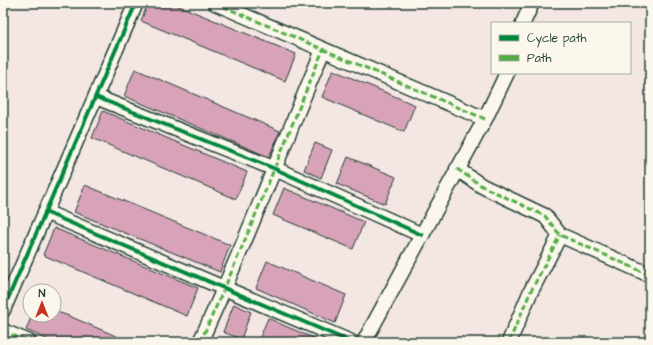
<svg xmlns="http://www.w3.org/2000/svg" width="653" height="345" viewBox="0 0 653 345" font-family="'Architects Daughter',sans-serif">
<style>
.building{fill:#d8a3b9;stroke:#1f3d34}
.lines{fill:none;stroke-linecap:round;stroke-linejoin:round}
.minor-casing{stroke:#1f3d34;stroke-width:17}
.minor{stroke:#fbf7ec;stroke-width:14}
.quiet{stroke:#52ad45;stroke-width:3;stroke-dasharray:6 3;stroke-linecap:butt}
.cycleway-casing{stroke:#fbf7ec;stroke-width:6}
.cycleway{stroke:#00873e;stroke-width:4}
</style>
<rect width="100%" height="100%" fill="#f4e6e2"/>
<filter id="ink" filterUnits="userSpaceOnUse"><feTurbulence type="fractalNoise" baseFrequency=".025" numOctaves="2"/><feDisplacementMap in="SourceGraphic" scale="8" xChannelSelector="R" yChannelSelector="G"/><feConvolveMatrix kernelMatrix="1 2 1 2 8 2 1 2 1" color-interpolation-filters="sRGB"/></filter>
<g filter="url(#ink)">
<g class="building">
<path d="M148 3H172L296 54 285 81 141 21Z"/>
<path d="M135 69 280 131 269 157 124 96Z"/>
<path d="M333 70 415 105 404 132 322 97Z"/>
<path d="M103 111 247 172 236 199 92 138Z"/>
<path d="M315 143 332 150 321 178 304 170Z"/>
<path d="M348 157 396 177 385 204 337 184Z"/>
<path d="M85 185 230 245 220 272 74 212Z"/>
<path d="M284 188 364 222 353 249 273 215Z"/>
<path d="M54 228 198 288 187 316 43 255Z"/>
<path d="M267 261 346 295 335 323 256 288Z"/>
<path d="M234 304 251 312 241 339 223 332Z"/>
<path d="M54 311 69 316 130 342H53L26 330 32 315H54Z"/>
<path d="M268 318 285 326 323 342H258Z"/>
</g>
<g class="lines">
<g class="minor-casing">
<g id="minor">
<path d="M215 3 485 119"/>
<path d="M523 23 532 3"/>
<path d="M96 97 273 168 422 235"/>
<path d="M457 169 482 186 545 216 560 235 650 275"/>
<path d="M45 212 351 342"/>
<path d="M3 310 136 3"/>
<path d="M3 331 29 342"/>
<path d="M200 342C245 246 282 147 323 50"/>
<path d="M364 342 485 119 507 73"/>
<path d="M509 342 530 293 560 235"/>
</g>
</g>
<use href="#minor" class="minor"/>
<g class="quiet">
<path d="M215 3 485 119"/>
<path d="M457 169 482 186 545 216 560 235 650 275"/>
<path d="M3 331 29 342"/>
<path d="M200 342C245 246 282 147 323 50"/>
<path d="M509 342 530 293 560 235"/>
</g>
<g class="cycleway-casing">
<g id="cycleway">
<path d="M96 97 273 168 422 235"/>
<path d="M45 212 351 342"/>
<path d="M3 310 136 3"/>
</g>
</g>
<use href="#cycleway" class="cycleway"/>
</g>
</g>
<rect width="653" height="345" fill="none" stroke="#fbf7ec" stroke-width="16"/>
<rect x="8" y="8" width="637" height="329" fill="none" stroke="#1f3d34" stroke-width="1.5" filter="url(#ink)"/>
<rect x="491" y="22" width="140" height="52" fill="#fbf7ec" stroke="#a3ada2"/>
<rect x="499" y="35" width="20" height="6" fill="#00873e" stroke="#a3ada2"/>
<text x="527" y="42" font-size="12" fill="#1f3d34">Cycle path</text>
<rect x="499" y="55" width="20" height="6" fill="#52ad45" stroke="#a3ada2"/>
<text x="527" y="62" font-size="12" fill="#1f3d34">Path</text>
<g transform="translate(42 303)"><circle r="19" fill="#fbf7ec" stroke="#a3ada2"/>
<path d="M0-3L7 15L0 10L-7 15Z" fill="#c8321e"/>
<text y="-6" font-size="11" font-weight="bold" text-anchor="middle" fill="#1f3d34">N</text>
</g>
</svg>
